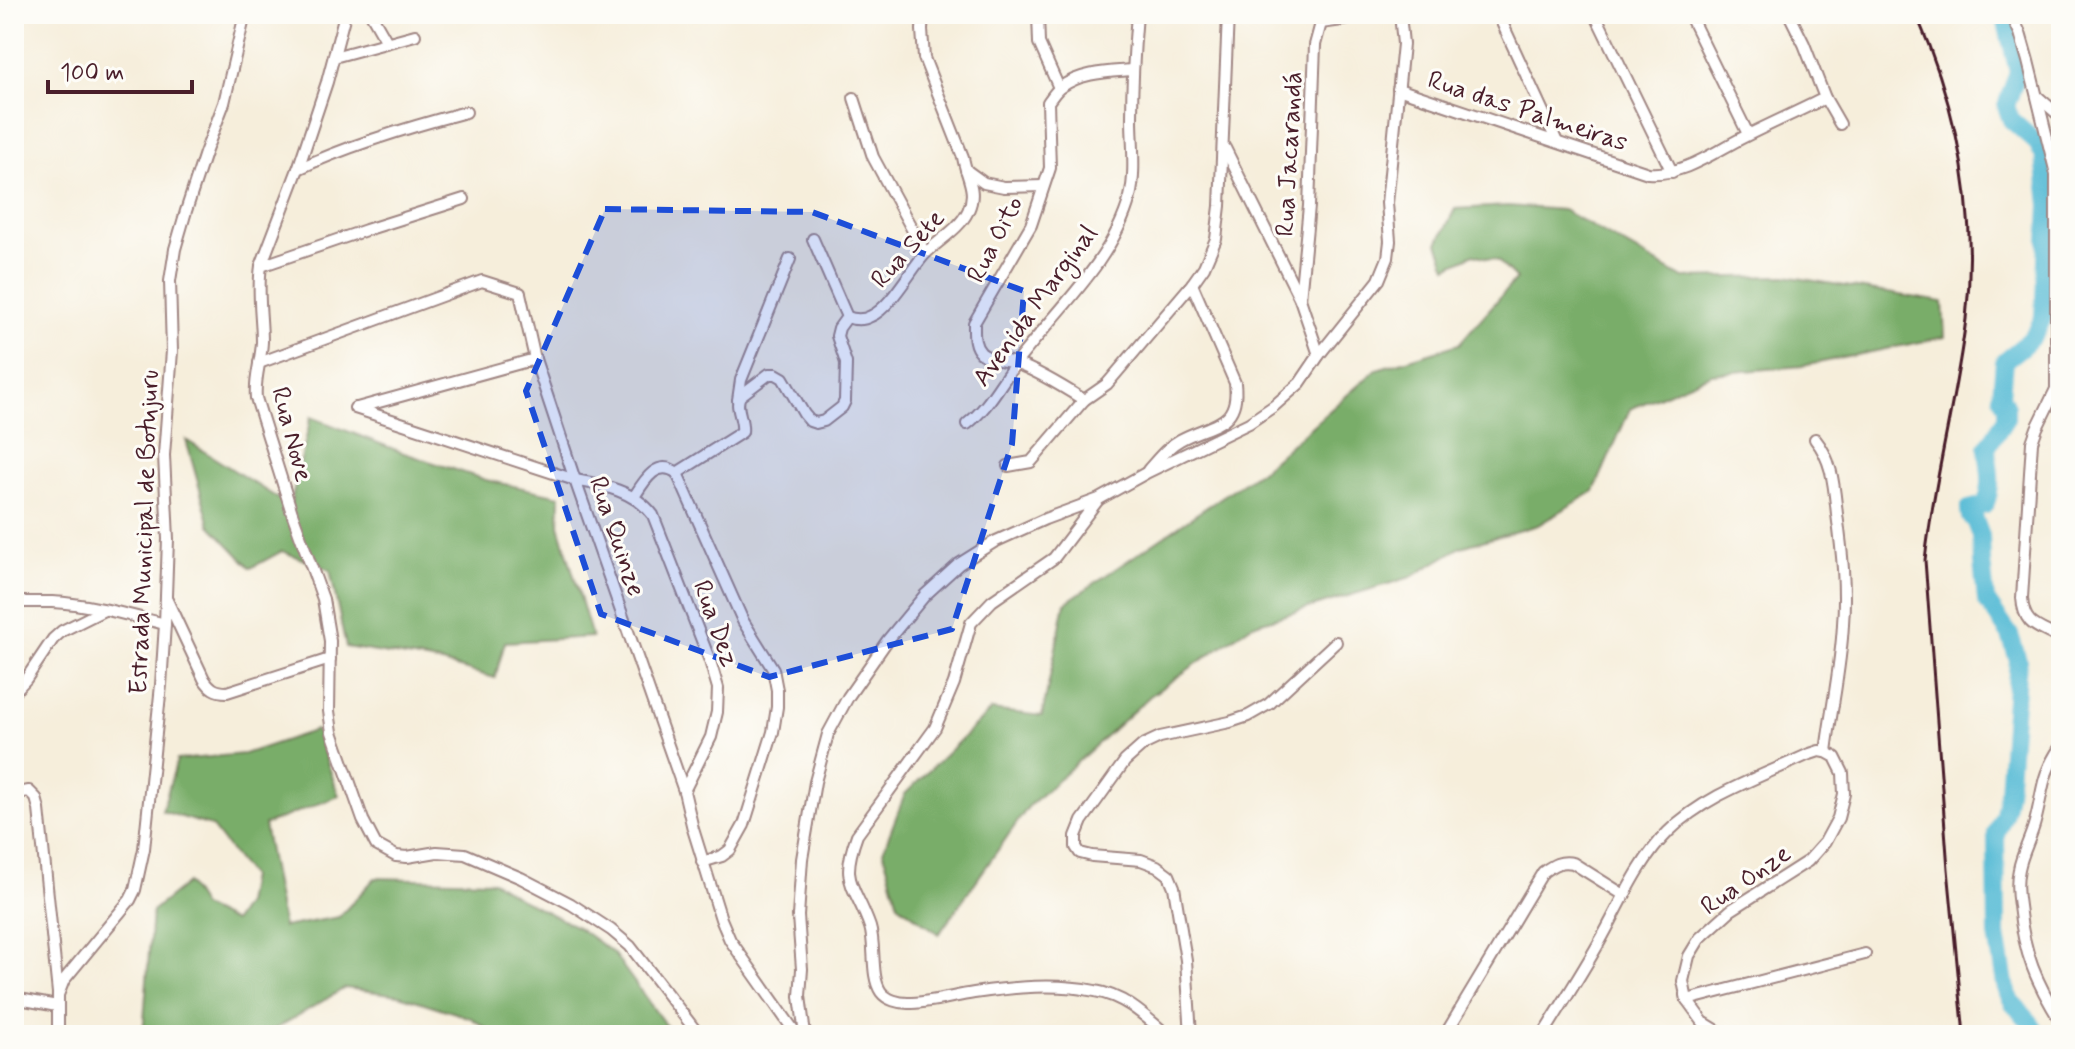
<svg xmlns="http://www.w3.org/2000/svg" width="2075" height="1049" viewBox="0 0 2075 1049" font-family="Mynerve,sans-serif">
<style>
.forest{fill:#79ad69;stroke:#62664a;stroke-width:2}
.lines{fill:none;stroke-linecap:round;stroke-linejoin:round}
.river{stroke:#58bcd6;stroke-width:18}
.minor-casing{stroke:#a08683;stroke-width:14}
.minor{stroke:#fff;stroke-width:10}
.rail{stroke:#4a1f2b;stroke-width:3}
.marked{fill:#1d4ed8;fill-opacity:0.2;stroke:#1d4ed8;stroke-width:6;stroke-dasharray:16 10;stroke-linejoin:round}
.labels{text-anchor:middle;stroke-width:6;stroke-linejoin:round;paint-order:stroke}
.street-label{font-size:26px;fill:#4a1f2b;stroke:#fdfcf7}
</style>
<rect width="100%" height="100%" fill="#fdfcf7"/>
<filter id="ink" filterUnits="userSpaceOnUse"><feTurbulence type="fractalNoise" baseFrequency=".0125" numOctaves="2"/><feDisplacementMap in="SourceGraphic" scale="16" xChannelSelector="R" yChannelSelector="G"/><feConvolveMatrix kernelMatrix="1 2 1 2 8 2 1 2 1" color-interpolation-filters="sRGB"/></filter>
<filter id="wash" filterUnits="userSpaceOnUse"><feTurbulence type="fractalNoise" baseFrequency=".006" numOctaves="4" result="noise"/><feDisplacementMap in="SourceGraphic" scale="32" xChannelSelector="R" yChannelSelector="G"/><feGaussianBlur stdDeviation="1.8" result="paint"/><feColorMatrix in="noise" values="0 0 0 0 0 0 0 0 0 0 0 0 0 0 0 0 0 1.4 0 .05"/><feComposite in="paint" operator="in"/></filter>
<g filter="url(#wash)">
<rect width="100%" height="100%" fill="#f6eedb"/>
<g class="forest">
<path d="M1508 206 1563 210 1683 278 1785 276 1943 302 1945 337 1803 366 1711 374 1630 409 1594 491 1538 525 1461 547 1411 577 1252 625 1150 696 1028 807 939 934 898 904 883 851 905 794 991 710 1042 716 1065 603 1263 469 1377 369 1459 344 1516 279 1498 261 1474 254 1447 267 1438 243 1455 209Z"/>
<path d="M311 417 404 453 486 480 560 496 559 525 592 637 505 642 495 678 438 662 346 647 330 570 282 551 251 568 210 525 186 440 290 506Z"/>
<path d="M316 730 339 796 264 825 283 927 339 917 375 878 493 881 519 898 577 927 613 953 669 1030 660 1035H496L471 1018 399 995 345 988 275 1029 248 1035H143L152 911 187 883 202 907 233 922 245 904 250 876 211 826 162 811 177 760 244 754Z"/>
</g>
<g class="lines">
<path class="river" d="M2004 14 2018 72 2006 106 2011 120 2037 143 2044 157 2049 205 2043 318C2031 344 2024 344 2004 361L2001 396 2006 407V418L1987 448C1989 471 1994 482 1985 505L1969 509 1970 517H1974L1981 536 1982 562 1986 600 2010 635 2018 660 2008 793 2004 815 1996 833 1997 935 2006 990 2013 1003 2030 1022 2038 1035"/>
</g>
</g>
<g filter="url(#ink)">
<g class="lines">
<g class="minor-casing">
<g id="minor">
<path d="M345 14 327 82 298 169 261 266C257 292 262 317 262 342 261 362 254 379 256 398L292 513 323 599 330 641 329 711 332 732 363 820 376 845 396 856 407 857 437 852 465 854 521 878 571 904 611 930 630 946 699 1035"/>
<path d="M371 14 387 42"/>
<path d="M1038 14 1039 43 1059 88"/>
<path d="M1498 14 1557 142"/>
<path d="M1595 14 1672 172"/>
<path d="M1689 14 1748 134"/>
<path d="M1789 14 1804 44 1825 98 1840 124"/>
<path d="M2011 14 2020 33 2028 61 2056 174V389L2037 428 2032 442 2022 598C2024 627 2038 626 2061 639"/>
<path d="M1321 23 1384 14"/>
<path d="M334 57 415 35"/>
<path d="M1398 89 1648 173C1684 176 1715 151 1746 136 1772 123 1799 111 1825 98"/>
<path d="M2038 97 2061 117"/>
<path d="M854 98 873 157 925 253"/>
<path d="M1225 148 1300 299 1319 355"/>
<path d="M298 169C352 144 409 127 466 112"/>
<path d="M966 170 984 183 1004 187 1043 186"/>
<path d="M813 239 847 317"/>
<path d="M261 266 366 230 464 199"/>
<path d="M1300 299 1309 206 1315 45 1321 23 1315 14"/>
<path d="M847 317C855 320 864 320 871 316 890 308 910 271 924 255 938 240 959 230 968 211 978 190 966 177 963 157L924 58 922 30 923 14"/>
<path d="M259 363 482 281 520 293 535 359 575 480 684 791"/>
<path d="M738 400 741 380 790 259"/>
<path d="M1084 400C1065 388 1038 371 1017 364 1005 359 992 362 981 353 973 345 974 334 974 323L1031 225 1050 168 1048 102C1052 97 1056 90 1061 87 1081 72 1109 72 1132 70"/>
<path d="M355 408 575 480C603 485 635 491 653 515L710 661 718 688 717 712 711 737 684 791 693 829 721 919 730 940 797 1035"/>
<path d="M357 408 535 359"/>
<path d="M967 424C989 407 999 385 1016 363 1055 312 1113 261 1130 197 1136 173 1132 143 1132 118 1132 83 1134 49 1137 14"/>
<path d="M1815 439C1833 461 1834 487 1837 514 1842 551 1846 587 1843 624 1841 667 1831 710 1826 752"/>
<path d="M1008 466 1031 462 1084 400 1107 384 1192 284 1204 267 1216 239 1220 206 1228 14"/>
<path d="M1148 470C1158 459 1167 447 1180 440 1211 423 1240 427 1235 383L1192 284"/>
<path d="M677 473 742 432C744 419 734 407 740 396L769 374H776L783 378 804 414 810 421 816 423 824 421 842 407 845 401 846 363 837 336 839 328 847 317"/>
<path d="M634 497C644 481 657 458 677 473L743 621 773 669 777 690V707L773 732 744 825 730 850 722 856 702 862"/>
<path d="M1098 500 1054 558 992 601 971 623 954 683 935 728 857 835C839 884 855 884 870 927 876 946 870 976 881 992 887 1000 899 1003 908 1003 930 1003 953 996 974 993 1014 987 1056 983 1095 991 1125 996 1145 1016 1167 1035"/>
<path d="M167 600 204 679C210 688 215 692 227 692L330 659"/>
<path d="M14 602C27 602 40 602 52 602 91 604 128 615 165 624"/>
<path d="M14 692 26 679 53 639 62 631 104 610"/>
<path d="M2061 746C2040 777 2044 789 2035 822 2031 838 2022 853 2019 869 2016 882 2017 894 2019 906 2024 954 2036 982 2061 1022"/>
<path d="M14 798 23 792 29 791 36 798 39 809 58 993"/>
<path d="M14 998 57 1006"/>
<path d="M1687 1000 1865 954"/>
<path d="M58 1035V995L64 980 130 900 135 890 144 849 161 685 165 624 168 539 164 455 172 351 170 281 175 249 186 211 205 153 224 103 245 14"/>
<path d="M805 1035 800 996 802 969 798 916 802 859 815 782 828 734 848 697 887 641 925 595 959 564 994 542 1045 519 1099 499 1146 473 1249 423 1274 406 1300 383 1319 355 1379 280 1388 258 1390 241 1387 203 1403 44 1400 14"/>
<path d="M1191 1035 1186 960 1174 887 1169 875 1157 866 1141 860 1092 856 1080 853 1076 847V836L1082 821 1125 761 1143 745 1160 737 1230 722 1248 716 1269 704 1336 642"/>
<path d="M1445 1035 1543 872C1553 865 1561 860 1573 863L1624 895"/>
<path d="M1543 1035C1562 1004 1582 973 1600 941 1621 904 1638 862 1668 832 1705 795 1760 777 1807 755L1819 751 1826 752"/>
<path d="M1724 1035 1703 1022 1687 1000 1683 981 1689 956 1700 938 1731 910 1808 861 1825 842 1838 818 1844 794 1843 773 1835 757 1826 752"/>
</g>
</g>
<use href="#minor" class="minor"/>
<path class="rail" d="M1916 14C1958 110 1978 214 1966 319 1956 400 1934 479 1925 560L1948 869 1964 1035"/>
</g>
</g>
<path class="marked" d="M605 209 812 212 1024 291 1012 444 952 629 769 677 601 614 526 391Z"/>
<g class="labels">
<g class="street-label">
<text transform="translate(1528 110) rotate(18)" y="9">Rua das Palmeiras</text>
<text transform="translate(1288 154) rotate(-87)" y="9">Rua Jacarandá</text>
<text transform="translate(994 239) rotate(-63)" y="9">Rua Oito</text>
<text transform="translate(907 248) rotate(-48)" y="9">Rua Sete</text>
<text transform="translate(1034 305) rotate(-54)" y="9">Avenida Marginal</text>
<text transform="translate(293 434) rotate(75)" y="9">Rua Nove</text>
<text transform="translate(143 532) rotate(-88)" y="9">Estrada Municipal de Botujuru</text>
<text transform="translate(618 536) rotate(71)" y="9">Rua Quinze</text>
<text transform="translate(717 623) rotate(70)" y="9">Rua Dez</text>
<text transform="translate(1745 879) rotate(-35)" y="9">Rua Onze</text>
</g>
</g>
<rect width="2075" height="1049" fill="none" stroke="#fdfcf7" stroke-width="48"/>
<path d="M48 80v12h144v-12" fill="none" stroke="#4a1f2b" stroke-width="4"/>
<text x="60" y="80" font-size="24" fill="#4a1f2b" stroke="#fdfcf7" stroke-width="6" paint-order="stroke">100 m</text>
</svg>
